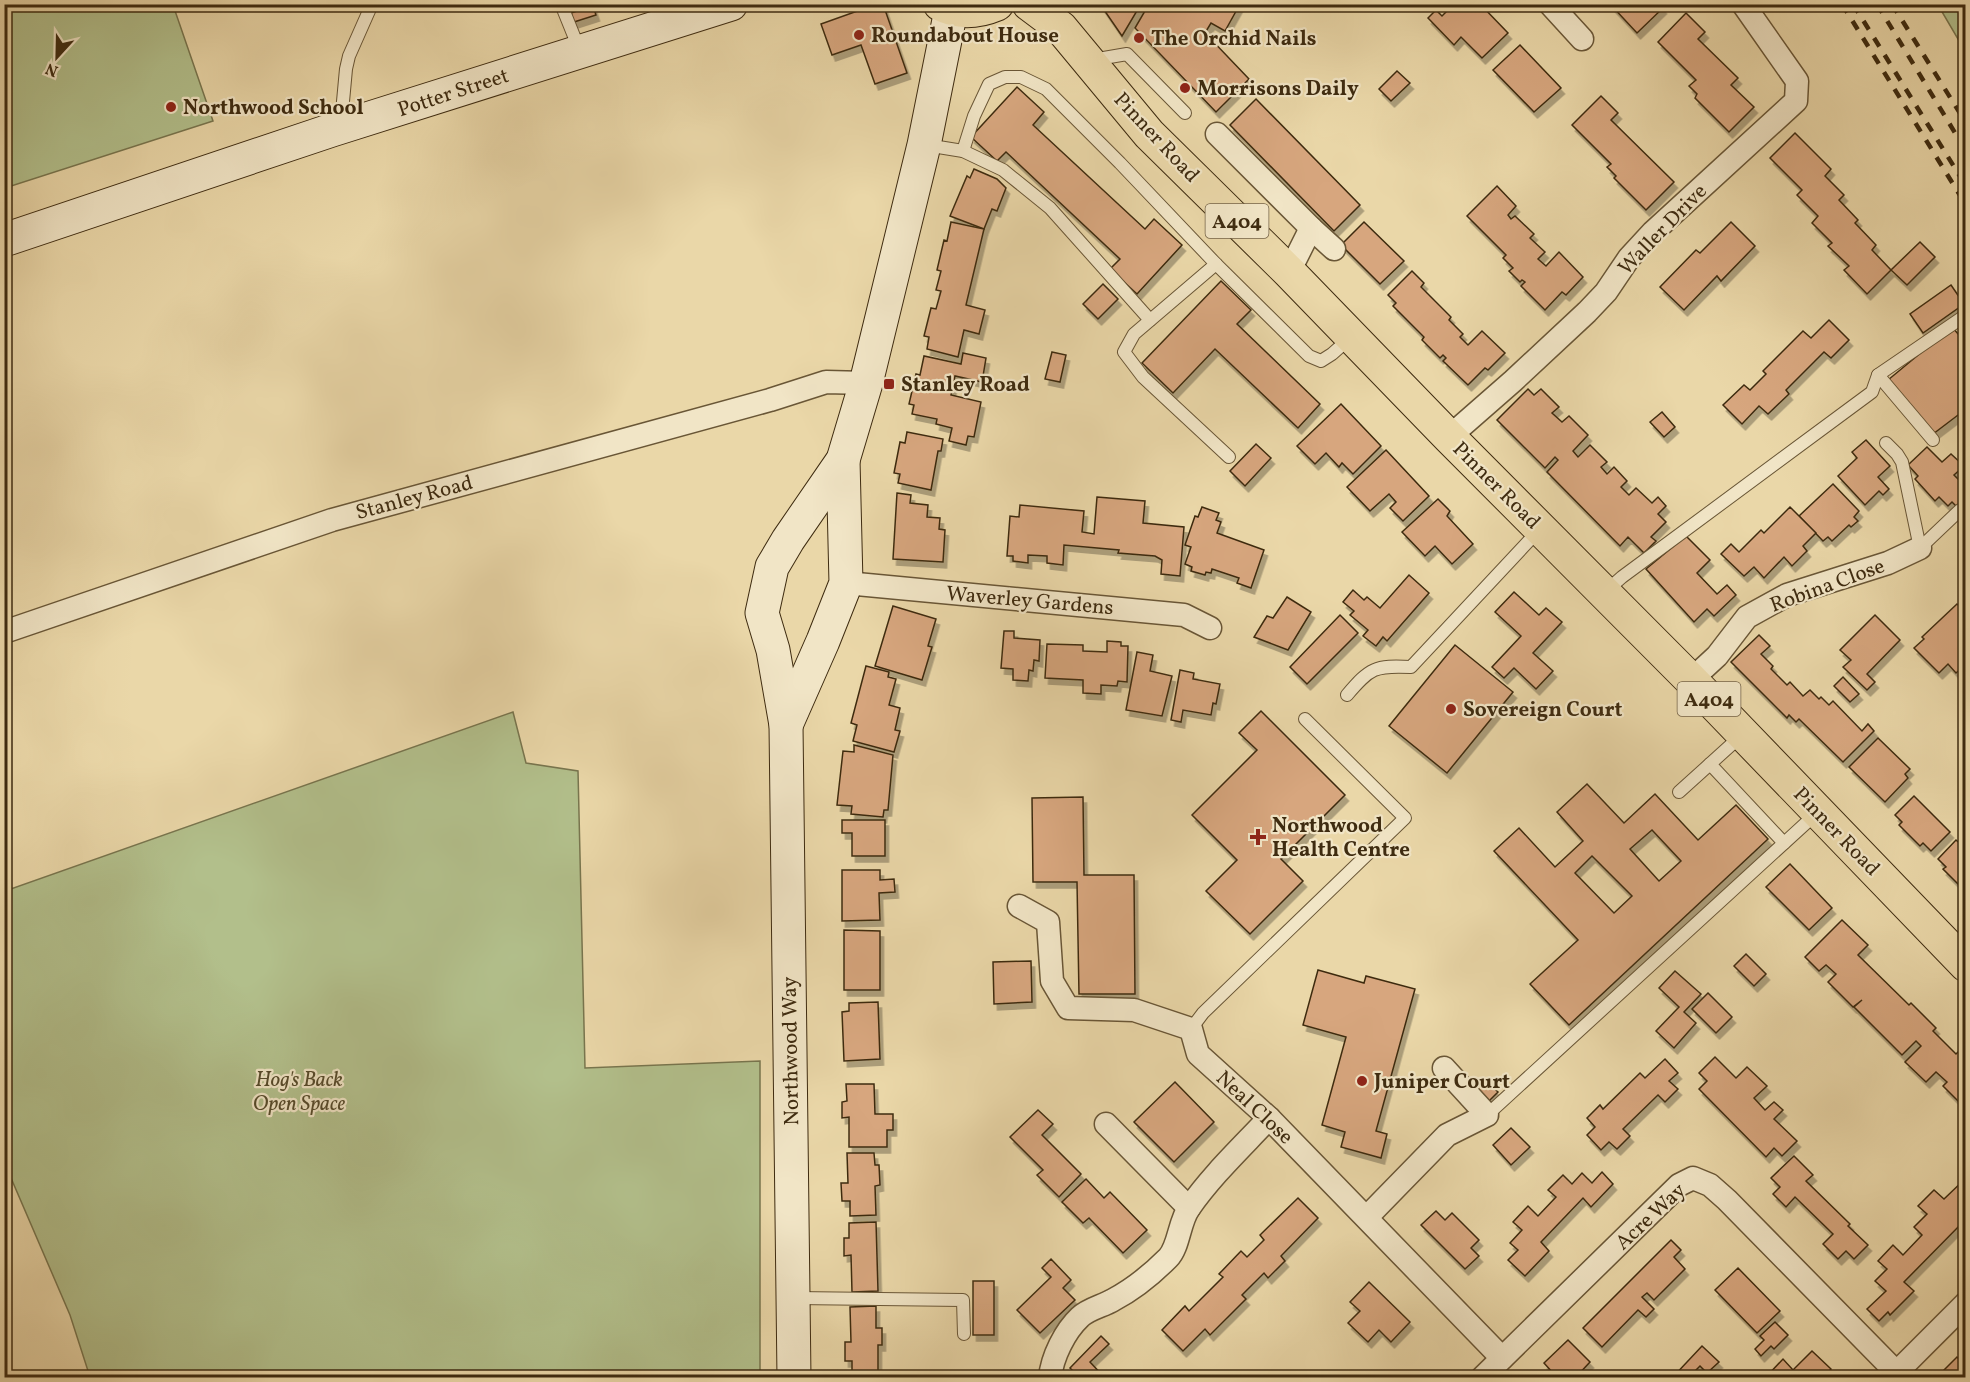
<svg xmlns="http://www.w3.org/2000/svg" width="1970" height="1382" viewBox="0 0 1970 1382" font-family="Vollkorn,serif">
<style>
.green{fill:#b2bf8b;stroke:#78754e;stroke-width:1.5}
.building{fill:#d7a67e;stroke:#3e2b10;stroke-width:1.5;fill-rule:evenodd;filter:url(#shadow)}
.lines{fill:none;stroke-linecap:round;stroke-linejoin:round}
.lane-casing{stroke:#695636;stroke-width:14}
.street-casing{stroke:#695636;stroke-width:25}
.secondary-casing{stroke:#3e2b10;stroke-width:35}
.primary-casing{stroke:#3e2b10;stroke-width:35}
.lane{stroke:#f1e5c6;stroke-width:12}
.street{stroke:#f1e5c6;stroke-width:22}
.secondary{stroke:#f1e5c6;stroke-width:33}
.primary{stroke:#ead7a8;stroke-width:33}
.rail{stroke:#3e2b10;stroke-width:4.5;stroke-dasharray:10 10;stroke-linecap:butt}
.poi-dot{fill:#8f2418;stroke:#f1e5c6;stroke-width:2}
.labels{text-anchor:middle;stroke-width:4.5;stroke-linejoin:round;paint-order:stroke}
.shield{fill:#f1e5c6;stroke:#746347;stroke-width:1.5}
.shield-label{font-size:20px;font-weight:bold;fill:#3e2b10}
.poi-label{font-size:21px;font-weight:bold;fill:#3e2b10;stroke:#f1e5c6;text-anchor:start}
.street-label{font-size:21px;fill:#3e2b10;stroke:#f1e5c6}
.park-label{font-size:21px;font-style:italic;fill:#554929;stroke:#f1e5c6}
</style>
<defs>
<filter id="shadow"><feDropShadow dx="3.5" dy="6" stdDeviation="0" flood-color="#0004"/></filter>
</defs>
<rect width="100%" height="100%" fill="#ead7a8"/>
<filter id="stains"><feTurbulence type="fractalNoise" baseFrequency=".00333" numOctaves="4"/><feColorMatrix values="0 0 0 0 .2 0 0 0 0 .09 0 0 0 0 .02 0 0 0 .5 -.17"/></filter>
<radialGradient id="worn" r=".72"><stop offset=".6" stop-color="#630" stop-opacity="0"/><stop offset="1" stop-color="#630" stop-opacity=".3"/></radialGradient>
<g class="green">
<path d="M5 4 173 5 213 121 5 188Z"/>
<path d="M1938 5H1965V51Z"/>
<path d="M513 712 526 763 578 771 585 1068 760 1061V1377H90L70 1315 5 1164V891Z"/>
</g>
<g class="building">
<path d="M877 4H883L907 73 875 84 861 45 832 55 821 24Z"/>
<path d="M1100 4H1141L1122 36Z"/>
<path d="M1149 4H1176L1185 11 1189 4H1240L1225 31 1211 23 1205 33 1249 79 1216 112 1135 28Z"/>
<path d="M1454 4H1480L1508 33 1482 58 1461 37 1454 45 1428 18 1436 10 1442 16Z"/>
<path d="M1610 4H1660L1663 8 1637 33Z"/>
<path d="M593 6 596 15 574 22 571 13Z"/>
<path d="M1686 13 1705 32 1698 39 1738 78 1731 85 1754 107 1729 132 1695 98 1697 94 1689 86 1696 80 1658 42Z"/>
<path d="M1520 45 1561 88 1534 112 1493 70Z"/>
<path d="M1397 71 1410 83 1391 101 1379 89Z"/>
<path d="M1017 87 1044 112 1033 125 1145 229 1154 219 1182 245 1137 294 1110 269 1120 259 1006 152 997 161 971 137Z"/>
<path d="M1601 96 1618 113 1611 120 1674 182 1646 210 1614 178 1616 176 1607 167 1611 164 1572 125Z"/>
<path d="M1256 99 1360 205 1334 231 1230 125Z"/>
<path d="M1795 133 1831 169 1825 176 1844 195 1839 200 1858 220 1855 223 1876 245 1872 250 1891 270 1867 294 1844 270 1849 266 1828 246 1832 243 1812 223 1818 216 1797 195 1802 190 1770 158Z"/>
<path d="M974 169 997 179 1006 188 997 211 992 209 984 229 950 216 967 176 970 178Z"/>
<path d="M1497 186 1516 206 1508 215 1511 219 1515 216 1534 234 1530 238 1545 252 1538 259 1546 266 1559 252 1583 277 1566 295 1562 292 1545 310 1521 286 1525 282 1522 280 1520 282 1509 271 1513 268 1503 258 1506 255 1467 216Z"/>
<path d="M951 222 984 229 966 305 985 310 979 334 964 330 958 357 927 349 929 337 924 336 931 308 936 309 941 291 936 290 941 271 937 270 944 240 947 241Z"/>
<path d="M1364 222 1404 261 1380 284 1341 245Z"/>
<path d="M1731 222 1755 246 1721 281 1717 276 1684 310 1660 287 1696 250 1700 253Z"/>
<path d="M1920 242 1935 257 1907 285 1891 270Z"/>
<path d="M1412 271 1424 283 1421 287 1451 317 1449 320 1463 334 1460 337 1468 345 1482 331 1505 353 1488 370 1485 368 1468 385 1443 361 1446 358 1443 355 1440 358 1422 340 1424 337 1393 306 1396 303 1388 295Z"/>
<path d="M1221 281 1251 310 1237 324 1320 404 1298 428 1215 349 1173 393 1142 363Z"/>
<path d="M1103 284 1118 299 1098 319 1083 304Z"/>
<path d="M1951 285 1964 304 1923 333 1910 314Z"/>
<path d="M1829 320 1849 340 1831 358 1824 352 1786 390 1789 394 1768 414 1759 406 1742 424 1723 405 1744 385 1750 390 1766 374 1763 371 1803 331 1811 338Z"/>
<path d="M1952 327 1966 343V409L1933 434 1888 380Z"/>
<path d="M1052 352 1066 355 1060 382 1045 379Z"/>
<path d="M963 353 986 358 982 382 955 376 951 395 981 402 974 437 968 436 966 445 949 441 952 428 936 424 937 419 912 414 914 405 909 404 916 374 920 375 924 356 961 364Z"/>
<path d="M1528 389 1534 395 1541 389 1559 407 1552 413 1562 422 1569 416 1588 435 1573 451 1578 457 1590 445 1607 462 1601 467 1607 474 1614 467 1627 481 1621 487 1629 495 1636 488 1652 503 1658 497 1666 506 1658 514 1666 522 1651 537 1656 541 1644 553 1628 537 1620 546 1547 472 1558 460 1555 457 1545 468 1497 420Z"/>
<path d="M1341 404 1381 446 1353 474 1342 463 1339 467 1326 453 1315 464 1297 446Z"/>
<path d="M1662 412 1675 427 1664 437 1650 422Z"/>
<path d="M907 432 943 439 941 451H938L931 490 898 483 900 474 894 473 900 442 905 443Z"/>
<path d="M1866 440 1890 466 1878 477 1889 489 1883 495 1879 491 1865 505 1838 476 1857 458 1852 452Z"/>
<path d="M1256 444 1271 458 1245 486 1230 471Z"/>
<path d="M1927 447 1942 462 1951 454 1964 466 1954 475 1966 487V516L1952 502 1948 506 1939 497 1935 501 1915 479 1918 476 1908 465Z"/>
<path d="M1386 450 1429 496 1403 521 1390 508 1396 502 1389 494 1370 511 1347 487Z"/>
<path d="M1833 484 1859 511 1854 517 1858 521 1851 527 1849 525 1832 541 1828 537 1823 541 1799 516Z"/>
<path d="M897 493 911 495 910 503 928 505 927 517 940 518 939 529 945 530 943 562 893 559Z"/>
<path d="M1097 497 1145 501 1143 523 1184 527 1180 576 1161 574 1162 560 1155 556 1118 553 1119 550 1064 545 1063 565 1047 563V556L1028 555V563L1013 561V556H1007L1010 516 1019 517 1020 505 1084 511 1082 532 1094 534Z"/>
<path d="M1438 499 1450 511 1447 516 1473 544 1452 564 1435 546 1425 556 1402 532Z"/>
<path d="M1202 507 1219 513 1216 520 1221 522 1217 533 1264 550 1251 588 1237 583 1239 578 1212 569 1211 573 1206 572 1205 575 1191 571 1192 567 1185 564 1191 547 1185 545 1195 516 1198 517Z"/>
<path d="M1790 507 1816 533 1803 546 1807 551 1792 566 1784 557 1764 578 1754 567 1744 576 1721 554 1731 544 1739 552 1761 530 1764 533Z"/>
<path d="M1686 536 1710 560 1697 573 1717 594 1727 585 1736 595 1714 616 1707 609 1694 622 1646 569Z"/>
<path d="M1409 575 1429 593 1387 641 1383 637 1376 646 1363 636 1368 630 1350 615 1354 611 1343 602 1353 590 1364 600 1367 597 1380 608Z"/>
<path d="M1514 592 1539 615 1546 608 1562 622 1533 653 1553 671 1536 689 1514 668 1504 678 1492 667 1521 636 1495 612Z"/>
<path d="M1287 597 1311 612 1288 650 1254 637 1267 616 1273 618Z"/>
<path d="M1957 604 1966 612V664L1956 673 1948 664 1939 673 1914 648 1924 639 1922 637Z"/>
<path d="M893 606 936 619 928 646 932 647 922 680 875 666Z"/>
<path d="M1340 615 1358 633 1307 684 1290 667Z"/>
<path d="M1875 615 1900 640 1867 674 1875 682 1867 690 1843 667 1851 660 1840 650Z"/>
<path d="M1004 631H1014V638L1040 640 1039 661 1034 660 1033 671 1029 670 1028 681 1013 680V669L1001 668Z"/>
<path d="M1759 635 1770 646 1761 654 1773 666 1771 669 1787 685 1790 682 1803 696 1810 690 1819 699 1821 697 1829 705 1833 701 1862 731 1868 724 1874 731 1843 762 1799 719 1796 722 1789 715 1787 718 1731 662Z"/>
<path d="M1107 641 1121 642V646H1128L1127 682 1118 681 1117 686 1101 685V694L1083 693V680L1045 678 1047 644 1083 645V651L1107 652Z"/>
<path d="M1455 645 1513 692 1447 773 1389 726Z"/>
<path d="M1137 652 1153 655 1150 671 1172 676 1162 716 1126 710Z"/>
<path d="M866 666 889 672 888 677 896 679 889 705 900 708 895 730 900 731 894 752 853 741 857 725 851 723Z"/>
<path d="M1180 670 1194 673 1193 679 1220 684 1216 704 1213 703 1211 715 1183 710 1181 722 1171 720Z"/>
<path d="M1843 677 1859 694 1850 702 1834 686Z"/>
<path d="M1261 711 1345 795 1281 859 1303 881 1250 934 1206 891 1237 860 1192 815 1257 750 1239 733Z"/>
<path d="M1878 738 1910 769 1905 774 1908 778 1885 802 1849 767Z"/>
<path d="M854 745 893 755 888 810H884L883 817 851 814 852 806 837 805 843 751 854 752Z"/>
<path d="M1587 784 1624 823 1655 794 1698 840 1736 805 1768 839 1569 1025 1530 984 1578 940 1494 851 1519 828 1555 867 1583 841 1557 812ZM1652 830 1681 861 1659 881 1630 849ZM1592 856 1632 896 1614 913 1575 873Z"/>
<path d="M1914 796 1950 832 1931 851 1923 843 1920 846 1899 825 1902 822 1895 815Z"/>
<path d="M1083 797 1084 875H1134L1135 994H1079L1077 882H1033L1032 798Z"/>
<path d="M842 820H885V856H852V833H842Z"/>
<path d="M1956 840 1966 849V886L1963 889 1943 869 1946 867 1938 859Z"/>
<path d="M1790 864 1832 908 1809 930 1766 887Z"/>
<path d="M842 870H880V880L894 879 895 892 879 893 880 920 842 921Z"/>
<path d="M1842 920 1868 945 1858 955 1909 1005 1911 1003 1936 1028 1933 1031 1956 1054 1966 1044V1093L1958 1101 1943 1086 1947 1082 1936 1072 1926 1082 1905 1062 1921 1046 1916 1041 1902 1055 1854 1007 1862 1000 1853 1007 1828 982 1836 974 1826 965 1819 971 1805 957Z"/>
<path d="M844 930 880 931V990H844Z"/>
<path d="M1746 954 1766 974 1754 986 1734 966Z"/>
<path d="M1031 961 1032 1002 994 1004 993 962Z"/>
<path d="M1318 970 1364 983 1366 976 1415 989 1376 1131 1387 1134 1381 1158 1341 1147 1345 1132 1322 1125 1346 1037 1303 1025Z"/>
<path d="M1675 971 1701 994 1684 1012 1696 1023 1674 1048 1656 1031 1679 1007 1659 988Z"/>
<path d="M1708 993 1732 1017 1716 1033 1692 1009Z"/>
<path d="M878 1002 880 1059 844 1061 842 1012 849 1011V1003Z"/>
<path d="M1715 1057 1736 1078 1747 1067 1767 1086 1754 1098 1765 1110 1774 1102 1783 1110 1774 1119 1797 1141 1782 1156 1774 1148 1766 1157 1699 1089 1707 1081 1699 1073Z"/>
<path d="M1665 1059 1678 1073 1669 1081 1678 1089 1665 1102 1658 1095 1623 1129 1630 1136 1617 1149 1609 1142 1601 1150 1587 1135 1595 1127 1587 1118 1600 1105 1603 1109 1640 1073 1645 1078Z"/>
<path d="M1484 1079 1498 1092 1489 1101 1476 1087Z"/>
<path d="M1175 1082 1214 1122 1174 1162 1134 1122Z"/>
<path d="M846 1084H874L875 1114H893V1130H887V1147H849V1117L842 1118V1102L847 1101Z"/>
<path d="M1038 1110 1053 1124 1042 1135 1081 1174 1059 1197 1037 1175 1043 1170 1010 1137Z"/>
<path d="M1511 1128 1530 1147 1511 1165 1493 1145Z"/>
<path d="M847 1153H874L875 1165H879L880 1185 875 1186 876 1215 850 1216V1201H842L841 1183H848Z"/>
<path d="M1794 1156 1813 1175 1806 1181 1850 1224 1848 1226 1868 1245 1854 1259 1846 1251 1838 1259 1823 1244 1833 1234 1795 1197 1786 1207 1773 1194 1780 1187 1771 1178Z"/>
<path d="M1602 1172 1613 1184 1591 1207 1583 1198 1541 1242 1549 1251 1525 1276 1508 1260 1518 1250 1510 1243 1522 1230 1513 1222 1528 1206 1538 1216 1556 1197 1548 1190 1563 1175 1572 1184 1582 1173 1592 1183Z"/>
<path d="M1966 1178V1219L1904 1282 1914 1291 1890 1315 1888 1312 1879 1321 1867 1309 1886 1291 1875 1281 1887 1269 1878 1261 1893 1245 1903 1255 1922 1235 1914 1227 1927 1214 1918 1206 1934 1190 1944 1199Z"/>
<path d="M1086 1179 1104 1198 1110 1192 1147 1230 1123 1253 1089 1218 1083 1223 1062 1202Z"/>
<path d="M1298 1198 1318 1218 1281 1256 1285 1261 1268 1278 1264 1273 1242 1295 1246 1299 1210 1335 1205 1329 1183 1351 1162 1330 1185 1306 1189 1311 1223 1277 1219 1274 1241 1251 1247 1257 1264 1240 1260 1235Z"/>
<path d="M1436 1211 1445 1220 1452 1213 1479 1240 1471 1248 1479 1256 1465 1269 1421 1225Z"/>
<path d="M876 1222 878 1291 852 1292 851 1255 844 1256V1238H849V1223Z"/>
<path d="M1671 1240 1681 1250 1674 1257 1685 1269 1654 1300 1647 1293 1642 1297 1654 1309 1646 1317 1638 1310 1602 1347 1583 1328Z"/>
<path d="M1051 1259 1071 1280 1063 1288 1075 1300 1040 1333 1017 1310 1051 1277 1042 1268Z"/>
<path d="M1738 1268 1780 1311 1757 1333 1715 1290Z"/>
<rect x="973" y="1281" width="21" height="54"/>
<path d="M1369 1282 1410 1322 1391 1342 1379 1330 1368 1342 1348 1323 1360 1311 1350 1302Z"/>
<path d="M876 1306V1328H882V1345H878V1376H852V1361H845V1342H851L850 1307Z"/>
<path d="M1775 1322 1788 1335 1774 1349 1771 1346 1761 1356 1755 1349 1764 1340 1760 1336Z"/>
<path d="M1101 1336 1109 1344 1090 1362 1105 1378H1075L1077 1375 1070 1368Z"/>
<path d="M1568 1340 1590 1362 1575 1378H1548L1553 1373 1544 1363Z"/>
<path d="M1702 1346 1719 1362 1707 1373 1700 1366 1688 1378H1672Z"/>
<path d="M1812 1351 1831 1369 1823 1378H1765L1783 1359 1793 1370Z"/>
<path d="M1957 1357 1966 1366V1378H1936Z"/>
</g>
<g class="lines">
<g class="lane-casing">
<g id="lane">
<path d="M561 4 580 51"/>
<path d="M1092 60 1127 54 1185 113"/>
<path d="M341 123 346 69 349 56 372 4"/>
<path d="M926 145 963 151 1003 170 1050 208 1150 320"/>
<path d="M963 151 974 116 989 84 1005 77H1021L1046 89 1120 163 1216 264 1309 356 1321 361 1332 354 1350 338"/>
<path d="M1216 264 1134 334 1124 352 1143 377 1229 457"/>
<path d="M1878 375 1933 440"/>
<path d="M1886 443 1897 454 1902 462 1920 548"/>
<path d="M1920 548 1960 510"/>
<path d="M1605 592 1622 577 1872 392 1878 375 1966 315"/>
<path d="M1347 695C1370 668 1375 665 1411 667L1539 530"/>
<path d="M1742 735 1710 764 1784 843"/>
<path d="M1679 792 1710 764"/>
<path d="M1191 1029 1203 1013 1405 818 1305 719"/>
<path d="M1487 1115 1817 813"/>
<path d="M795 1298 963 1300 964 1334"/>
</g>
</g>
<g class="street-casing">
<g id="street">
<path d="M1550 4 1582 39"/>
<path d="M1217 134 1311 228 1334 249"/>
<path d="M1289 272 1311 228"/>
<path d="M1449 437 1513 381 1587 312 1606 292 1629 258 1653 232 1796 101 1797 81 1743 4"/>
<path d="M846 583 1184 615 1210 628"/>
<path d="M4 632 332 520 770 400 826 382 866 383"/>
<path d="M1691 680 1717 656 1747 617 1787 595 1888 563 1920 548"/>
<path d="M1019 906 1048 922 1052 981 1068 1008 1134 1010 1191 1029 1198 1054 1269 1118 1502 1358"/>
<path d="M1106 1124 1189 1208"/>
<path d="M1367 1217 1447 1135 1487 1115 1444 1068"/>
<path d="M1050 1378C1052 1357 1065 1331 1080 1317 1088 1309 1103 1306 1113 1300 1134 1289 1151 1275 1168 1258 1179 1247 1179 1222 1189 1208 1212 1175 1242 1147 1269 1118"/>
<path d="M1482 1378 1679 1185 1693 1178 1710 1185 1727 1200 1896 1372"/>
<path d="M1891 1378 1966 1303"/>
</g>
</g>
<g class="secondary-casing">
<g id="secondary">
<path d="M4 240 332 130 731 4"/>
<path d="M786 725 823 641 846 583 843 460"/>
<path d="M794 1378 786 725 773 650 762 613 772 567 788 540 843 460 866 383 924 145 951 10"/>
</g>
</g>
<g class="primary-casing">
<g id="primary">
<path d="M940 4C959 14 978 12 997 4"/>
<path d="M1029 4 1061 28 1149 134 1289 272 1449 437 1691 680 1966 965"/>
</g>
</g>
<use href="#lane" class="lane"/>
<use href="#street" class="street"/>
<use href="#secondary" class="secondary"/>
<use href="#primary" class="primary"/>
<g class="rail">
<path d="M1842 4 1966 205"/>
<path d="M1853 4 1966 186"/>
<path d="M1877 4 1966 151"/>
<path d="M1892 4 1966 123"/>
</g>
</g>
<g class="poi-dot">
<circle cx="859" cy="35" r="6"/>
<circle cx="1139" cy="38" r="6"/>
<circle cx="1185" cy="88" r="6"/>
<circle cx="171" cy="107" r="6"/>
<rect x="883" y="378" width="12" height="12" rx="3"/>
<circle cx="1451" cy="709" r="6"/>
<path d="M1255 828h6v6h6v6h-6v6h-6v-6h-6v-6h6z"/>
<circle cx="1362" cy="1081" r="6"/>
</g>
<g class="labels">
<g class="shield">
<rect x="1205.5" y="204" width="63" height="34" rx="4.5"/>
<rect x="1677.5" y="682" width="63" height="34" rx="4.5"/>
</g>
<g class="shield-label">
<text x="1237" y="228">A404</text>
<text x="1709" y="706">A404</text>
</g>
<g class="poi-label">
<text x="871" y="42">Roundabout House</text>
<text x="1151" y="45">The Orchid Nails</text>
<text x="1197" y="95">Morrisons Daily</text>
<text x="183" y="114">Northwood School</text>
<text x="901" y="391">Stanley Road</text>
<text x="1463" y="716">Sovereign Court</text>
<text x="1272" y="832">Northwood<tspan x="1272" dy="24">Health Centre</tspan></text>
<text x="1374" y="1088">Juniper Court</text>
</g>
<g class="street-label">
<text transform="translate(453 92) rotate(-18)" y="7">Potter Street</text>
<text transform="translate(1157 137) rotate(47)" y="7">Pinner Road</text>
<text transform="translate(1662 229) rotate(-46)" y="7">Waller Drive</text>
<text transform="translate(1497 485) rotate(45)" y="7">Pinner Road</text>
<text transform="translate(414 497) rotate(-15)" y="7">Stanley Road</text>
<text transform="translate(1827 585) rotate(-20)" y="7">Robina Close</text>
<text transform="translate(1030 600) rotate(5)" y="7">Waverley Gardens</text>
<text transform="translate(1837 831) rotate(46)" y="7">Pinner Road</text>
<text transform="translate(790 1051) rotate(-91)" y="7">Northwood Way</text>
<text transform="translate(1255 1107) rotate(43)" y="7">Neal Close</text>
<text transform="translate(1650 1216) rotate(-43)" y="7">Acre Way</text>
</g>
<g class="park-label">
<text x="299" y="1086">Hog's Back<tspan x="299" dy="24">Open Space</tspan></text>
</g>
</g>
<rect width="1970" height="1382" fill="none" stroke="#ead7a8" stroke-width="24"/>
<rect x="6" y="6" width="1958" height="1370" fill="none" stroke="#3e2b10" stroke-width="3"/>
<rect x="12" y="12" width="1946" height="1358" fill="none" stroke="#3e2b10" stroke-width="1.5"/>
<g transform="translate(57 57) rotate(202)" stroke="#f1e5c6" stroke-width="4.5" paint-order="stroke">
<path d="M0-4.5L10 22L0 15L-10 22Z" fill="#3e2b10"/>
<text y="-9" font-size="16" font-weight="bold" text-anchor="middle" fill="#3e2b10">N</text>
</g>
<rect width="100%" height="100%" filter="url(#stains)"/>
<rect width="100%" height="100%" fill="url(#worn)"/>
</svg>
